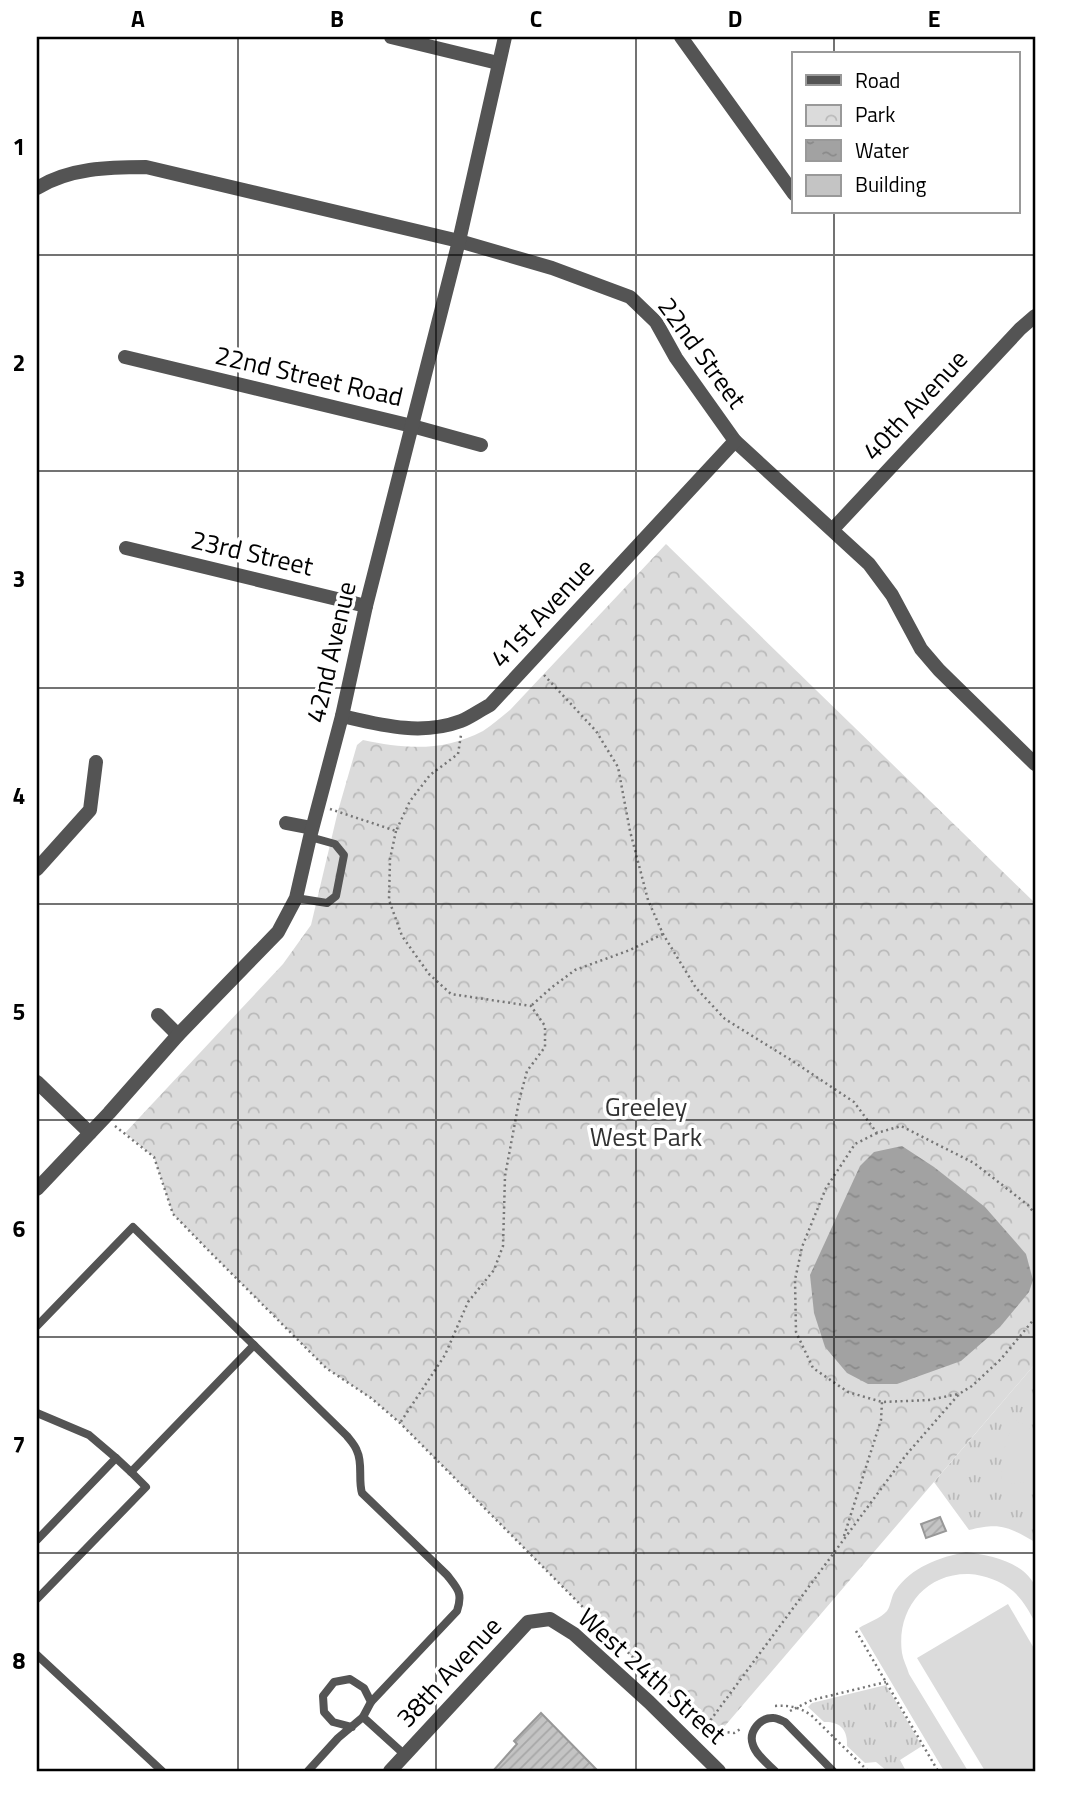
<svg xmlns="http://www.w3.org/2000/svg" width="1072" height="1808" viewBox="0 0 1072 1808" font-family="'Titillium Web',sans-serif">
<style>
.grass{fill:url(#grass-tufts)}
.park{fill:url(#park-crowns)}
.pitch{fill:#dbdbdb}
.water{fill:url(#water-ripples)}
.building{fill:url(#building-hatch);stroke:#989898;stroke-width:2}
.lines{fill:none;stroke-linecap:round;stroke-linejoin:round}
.path{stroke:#767676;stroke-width:2.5;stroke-dasharray:2 3.5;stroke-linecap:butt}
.service{stroke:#545454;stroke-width:8}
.minor{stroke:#545454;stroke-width:14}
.tertiary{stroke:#545454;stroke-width:14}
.grid{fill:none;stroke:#000;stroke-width:2;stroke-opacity:0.55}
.labels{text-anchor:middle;stroke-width:7;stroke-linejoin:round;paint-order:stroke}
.street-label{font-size:26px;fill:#000;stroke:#fff}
.park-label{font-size:26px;fill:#323232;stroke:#fff}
.neatline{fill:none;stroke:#000;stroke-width:2.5}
.grid-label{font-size:23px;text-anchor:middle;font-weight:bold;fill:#000}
</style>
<defs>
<pattern id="grass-tufts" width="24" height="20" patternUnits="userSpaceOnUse" patternTransform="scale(1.75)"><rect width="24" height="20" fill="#dbdbdb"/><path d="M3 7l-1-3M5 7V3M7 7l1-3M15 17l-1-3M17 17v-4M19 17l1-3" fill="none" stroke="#bababa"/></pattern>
<pattern id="park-crowns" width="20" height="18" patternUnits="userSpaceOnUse" patternTransform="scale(1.75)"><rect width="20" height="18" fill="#dbdbdb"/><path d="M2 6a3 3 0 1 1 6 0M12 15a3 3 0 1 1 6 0" fill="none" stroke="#bababa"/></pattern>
<pattern id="water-ripples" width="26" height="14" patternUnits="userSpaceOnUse" patternTransform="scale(1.75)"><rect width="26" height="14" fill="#a2a2a2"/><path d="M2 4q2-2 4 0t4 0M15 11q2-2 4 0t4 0" fill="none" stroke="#8a8a8a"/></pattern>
<pattern id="building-hatch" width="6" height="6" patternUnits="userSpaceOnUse" patternTransform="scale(1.75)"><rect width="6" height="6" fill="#c4c4c4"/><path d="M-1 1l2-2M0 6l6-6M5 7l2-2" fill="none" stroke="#a7a7a7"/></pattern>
</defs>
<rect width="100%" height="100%" fill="#fff"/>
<g class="grass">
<path d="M1035 1364V1542C1008 1527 1001 1522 969 1530L934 1482Z"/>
<path d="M886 1685 922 1746 900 1760 906 1771H887L876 1762 865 1763 847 1746C848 1730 840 1721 824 1722L808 1707 812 1703Z"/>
</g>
<path class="park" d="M666 544 1035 903V1364L718 1734 704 1729 400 1423 371 1398 326 1368 208 1250 173 1214 154 1157 125 1133 283 964 311 925 338 811 357 745 363 740C405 749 443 752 483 731 492 725 501 717 510 710Z"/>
<g class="pitch">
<path d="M1015 1420 1035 1431V1482L1002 1484C1000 1461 1005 1440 1015 1420Z"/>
<path d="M966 1552C988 1555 1022 1561 1034 1584 1038 1591 1035 1613 1035 1622 1029 1611 1023 1600 1013 1591 1001 1581 985 1575 969 1574 924 1573 896 1611 902 1653 903 1660 907 1667 909 1674L968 1771H944L859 1628C867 1623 881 1618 887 1611 891 1605 891 1597 895 1591 911 1567 940 1557 966 1552Z"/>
<path d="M1008 1604 1035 1650V1771H985L917 1658Z"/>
</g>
<path class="water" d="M902 1146 934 1167 985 1207 1026 1254 1033 1280 1029 1292 1000 1327 961 1361 897 1384H868L847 1373 825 1347 814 1313 810 1275 860 1166 874 1152Z"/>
<g class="building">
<path d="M940 1517 946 1531 926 1538 921 1524Z"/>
<path d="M541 1713 598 1771H493L517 1744 514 1741Z"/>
</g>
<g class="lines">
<g class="path">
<path d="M544 675 596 731 618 767 630 831 648 900 663 934 696 988 725 1019 791 1060 854 1102 877 1133 901 1126 974 1163 1028 1205 1035 1214"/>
<path d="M330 809 396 831 410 801 430 775 458 754 461 735"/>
<path d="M396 831 390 859 389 900 402 936 429 974 451 994 531 1006 545 1026V1047L527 1071 519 1101 505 1176 503 1246 494 1270 468 1302 445 1355 400 1423"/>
<path d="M532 1005 551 988 575 970 630 950 663 934"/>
<path d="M115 1126 154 1157 173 1214 208 1250 326 1368 371 1398 400 1423 704 1729 734 1733 742 1728"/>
<path d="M877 1133 855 1144 826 1188 802 1247 795 1280 796 1332 813 1368 848 1392 882 1402 929 1400 958 1394"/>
<path d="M844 1536 881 1420 882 1402"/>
<path d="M856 1631 938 1771"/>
<path d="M775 1706C789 1705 799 1707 811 1715L868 1771"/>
<path d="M790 1711 812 1700 886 1682"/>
<path d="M704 1729 906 1455 959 1394 972 1386 1001 1359 1035 1318"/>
</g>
<g class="service">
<path d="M296 898 327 903 336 896 344 855 335 844 310 837"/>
<path d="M37 1326 133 1227 347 1436C350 1440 355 1445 357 1451 363 1463 358 1480 362 1493L447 1575C458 1589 463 1593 457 1611L371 1702"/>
<path d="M37 1413 89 1435 116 1458 37 1540"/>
<path d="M116 1458 131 1472 254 1345"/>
<path d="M37 1599 146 1487 131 1472"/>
<path d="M37 1655 162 1771"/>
<path d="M363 1717 405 1755"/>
<path d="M308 1771 338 1738 363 1717 371 1702 364 1688 350 1679 334 1682 323 1696 324 1712 333 1722 352 1727"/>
<path d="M775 1771C768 1764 756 1755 753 1745 748 1732 760 1717 774 1718 777 1718 782 1721 785 1722L833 1771"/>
</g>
<g class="minor">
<path d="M391 37 498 63"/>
<path d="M681 37 794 194"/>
<path d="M37 188C69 168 109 167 146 167L459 241 552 268 630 297 656 322 676 358 735 441 869 564 892 595 921 649 939 670 1035 764"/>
<path d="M125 357 412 426 481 445"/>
<path d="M833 529 1020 329 1035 316"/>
<path d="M126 548 366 606"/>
<path d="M342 716C381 725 421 736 461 721 471 717 480 710 490 705L735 441"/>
<path d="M286 823 312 828"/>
<path d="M37 869 90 810 96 762"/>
<path d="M158 1015 178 1035"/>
<path d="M37 1082 90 1133"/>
<path d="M390 1771 528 1622 550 1619 574 1634 649 1702 719 1771"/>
</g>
<path class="tertiary" d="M37 1189 109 1113 178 1035 278 932 296 898 310 837 342 716 366 606 459 241 505 37"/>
</g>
<path class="grid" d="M238 37V1771M436 37V1771M636 37V1771M834 37V54M834 212V1771M37 255H1035M37 471H1035M37 688H1035M37 904H1035M37 1120H1035M37 1337H1035M37 1553H1035"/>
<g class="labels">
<g class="street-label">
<text transform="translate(702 353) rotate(54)" y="9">22nd Street</text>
<text transform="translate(309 376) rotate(13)" y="9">22nd Street Road</text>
<text transform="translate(915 405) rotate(-47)" y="9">40th Avenue</text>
<text transform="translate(252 553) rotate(13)" y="9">23rd Street</text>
<text transform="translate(542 613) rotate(-47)" y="9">41st Avenue</text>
<text transform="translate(331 652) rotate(-77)" y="9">42nd Avenue</text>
<text transform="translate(449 1672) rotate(-47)" y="9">38th Avenue</text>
<text transform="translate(652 1676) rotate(42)" y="9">West 24th Street</text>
</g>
<g class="park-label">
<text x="646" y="1116">Greeley<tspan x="646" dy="30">West Park</tspan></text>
</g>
</g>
<rect width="1072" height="1808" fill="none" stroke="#ffffff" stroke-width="77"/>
<rect x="792" y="52" width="228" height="161" fill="#ffffff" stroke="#999999" stroke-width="2"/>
<rect x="806" y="75" width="35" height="10" fill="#545454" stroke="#999999" stroke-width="2"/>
<text x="855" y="88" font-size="21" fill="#000000">Road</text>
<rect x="806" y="105" width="35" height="21" fill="url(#park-crowns)" stroke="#999999" stroke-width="2"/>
<text x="855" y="122" font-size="21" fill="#000000">Park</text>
<rect x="806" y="140" width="35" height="21" fill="url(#water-ripples)" stroke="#999999" stroke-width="2"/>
<text x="855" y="158" font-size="21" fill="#000000">Water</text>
<rect x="806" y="175" width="35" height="21" fill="#c4c4c4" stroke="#999999" stroke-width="2"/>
<text x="855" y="192" font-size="21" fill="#000000">Building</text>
<rect x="38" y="38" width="996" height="1732" class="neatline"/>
<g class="grid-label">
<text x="138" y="27">A</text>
<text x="337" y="27">B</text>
<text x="536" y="27">C</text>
<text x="735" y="27">D</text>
<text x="934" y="27">E</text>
<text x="19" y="155">1</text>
<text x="19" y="371">2</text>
<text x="19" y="587">3</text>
<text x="19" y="804">4</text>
<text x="19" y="1020">5</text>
<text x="19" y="1237">6</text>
<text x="19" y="1453">7</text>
<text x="19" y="1669">8</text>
</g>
</svg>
